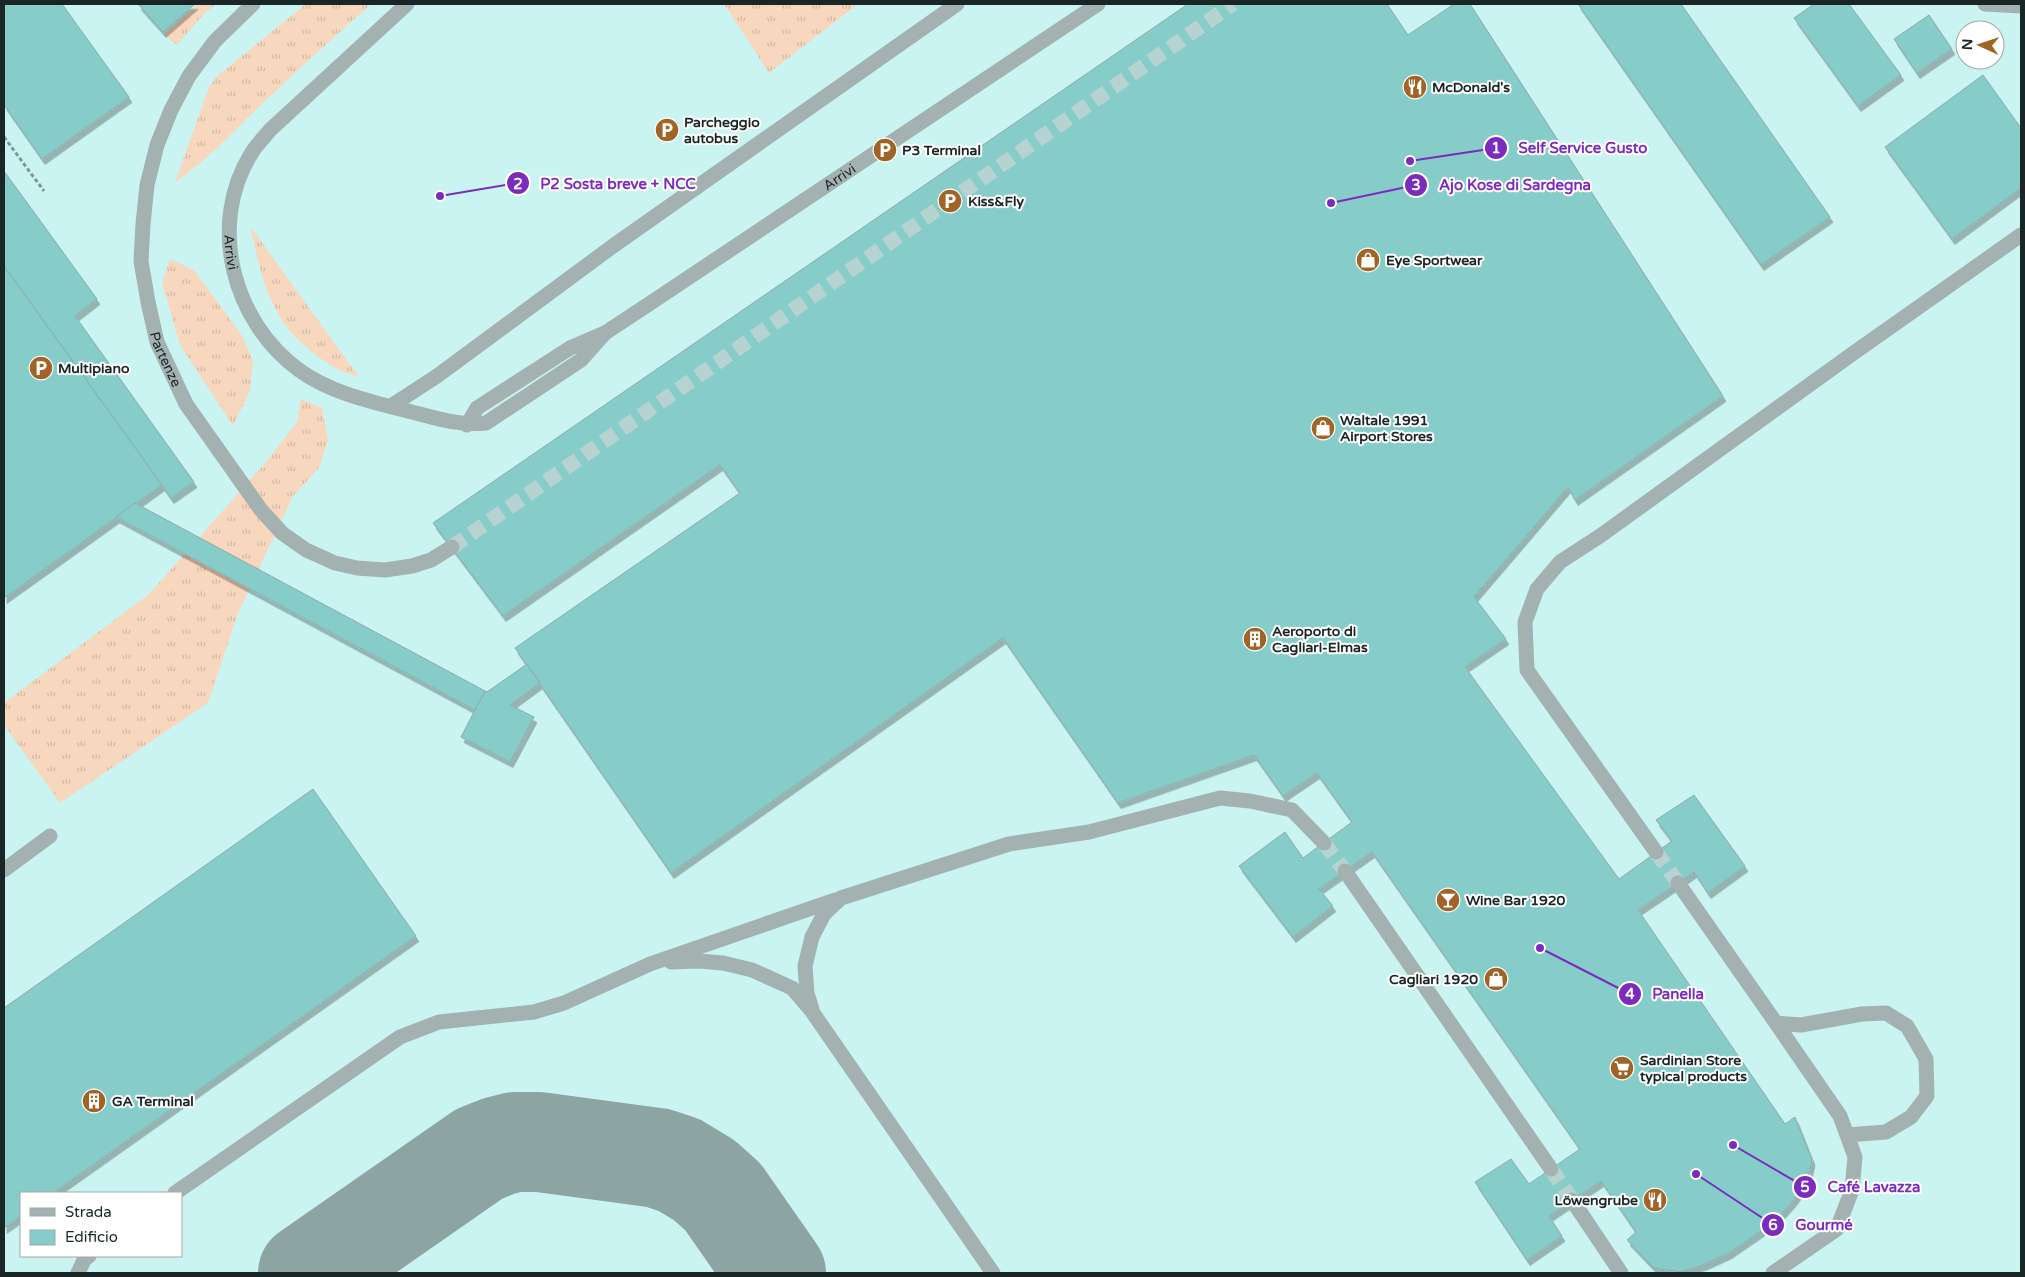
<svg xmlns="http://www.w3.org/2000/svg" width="2025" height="1277" viewBox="0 0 2025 1277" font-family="'Varela Round',sans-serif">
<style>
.built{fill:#caf4f2;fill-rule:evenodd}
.grass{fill:url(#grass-tufts)}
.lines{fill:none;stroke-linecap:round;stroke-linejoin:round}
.taxiway{stroke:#8ca4a2;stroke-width:100}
.building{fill:#86ccc9;stroke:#8dacaa;filter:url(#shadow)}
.minor-tunnel{stroke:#b6d3d1;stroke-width:15;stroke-dasharray:15 8;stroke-linecap:butt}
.path{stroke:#809796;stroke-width:3;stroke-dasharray:4 2.5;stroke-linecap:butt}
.minor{stroke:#a4b1b1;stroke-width:15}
.labels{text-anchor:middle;stroke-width:4;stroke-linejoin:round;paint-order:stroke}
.poi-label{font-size:14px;font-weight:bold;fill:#1a2626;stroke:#fff;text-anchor:start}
.street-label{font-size:14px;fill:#1a2626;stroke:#fff}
.leader{fill:none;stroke:#7b2cbf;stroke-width:2}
.callout-dot{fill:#7b2cbf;stroke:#fff;stroke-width:2}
.mark-label{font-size:15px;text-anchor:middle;font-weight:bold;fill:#fff}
.callout-label{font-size:15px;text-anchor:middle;font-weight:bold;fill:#7b2cbf;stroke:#fff;stroke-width:4;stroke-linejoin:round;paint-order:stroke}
</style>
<defs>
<pattern id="grass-tufts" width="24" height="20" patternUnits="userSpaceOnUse" patternTransform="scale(1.25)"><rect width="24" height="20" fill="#f7d8be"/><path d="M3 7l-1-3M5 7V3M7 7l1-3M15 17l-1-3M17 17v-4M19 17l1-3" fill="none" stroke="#d3b9a3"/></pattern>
<filter id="shadow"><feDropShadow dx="3" dy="5.5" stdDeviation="0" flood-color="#0004"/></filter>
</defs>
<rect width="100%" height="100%" fill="#ddfefc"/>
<path class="built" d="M4 4H2021V1273H4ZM1965 30H1995V60H1965ZM21 1193H181V1256H21Z"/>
<g class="grass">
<path d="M198 4H216L203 15 177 45 164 35Z"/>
<path d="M306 4H371C335 36 299 69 264 102 235 129 208 161 175 182L209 87 217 76Z"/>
<path d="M724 4H858L769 73Z"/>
<path d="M250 226 359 377C341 372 327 364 312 352 268 318 262 277 250 226Z"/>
<path d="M170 259 194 270 243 337 253 361 250 391 233 426 180 345 162 283Z"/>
<path d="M301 399 322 408 328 440 319 468 293 496 237 616 208 703 60 803 4 725V703L149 594 265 463 297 422Z"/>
</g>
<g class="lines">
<path class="taxiway" d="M308 1273 479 1154 499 1146 515 1142H539L658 1158 679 1165 704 1180 723 1197 776 1273"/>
</g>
<g class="building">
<path d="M4 4H62L129 97 42 159 4 105Z"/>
<path d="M138 4H195L163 32Z"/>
<path d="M1188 4H1387L1408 35 1454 4H1470L1723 396 1575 500 1568 487 1474 597 1506 639 1465 667 1619 879 1672 841 1656 820 1694 795 1745 866 1708 893 1694 872 1638 910 1785 1124 1795 1117 1812 1160 1807 1182 1792 1202 1774 1222 1729 1253 1705 1264 1681 1272 1654 1268 1627 1240 1636 1232 1601 1181 1549 1216 1562 1236 1527 1260 1475 1182 1511 1159 1529 1184 1580 1149 1372 852 1319 889 1333 906 1293 937 1239 866 1285 832 1303 858 1352 822 1317 773 1283 796 1254 755 1118 803 1003 638 671 873 515 648 740 493 720 465 503 616 433 523Z"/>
<path d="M1578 4H1681L1830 217 1761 265Z"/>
<path d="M1814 4H1849L1901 75 1858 106 1794 18Z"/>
<path d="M1929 15 1952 49 1917 73 1894 39Z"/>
<path d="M1983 75 2021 128V188L1952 239 1885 147Z"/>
<path d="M4 171 97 299 75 316 194 482 171 498 4 266Z"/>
<path d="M4 266 162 485 4 598Z"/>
<path d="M135 503 485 691 475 710 116 517Z"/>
<path d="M527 664 540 683 510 705 534 717 510 762 461 737 485 691 487 692Z"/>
<path d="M313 789 416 936 53 1193H21V1216L4 1228V1008Z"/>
</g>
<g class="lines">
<g class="minor-tunnel">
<path d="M452 547 1233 4"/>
<path d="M1324 843 1345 871"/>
<path d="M1656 852 1678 883"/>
<path d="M1551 1169 1572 1200"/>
</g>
<path class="path" d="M4 137 44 191"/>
<g class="minor">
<path id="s1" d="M253 4 215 41 189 76 171 110 157 145 147 185 143 224 141 261 148 302 157 342 186 404 261 510 282 533 306 550 335 563 357 568 385 570 412 566 431 560 452 547"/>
<path id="s2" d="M407 4 270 130C264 138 256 145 251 154 207 225 233 322 299 370 329 392 368 401 404 410 432 417 457 426 486 423L581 360 605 333"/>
<path d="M1985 4 2021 6"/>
<path d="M391 406 437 376 613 246 957 4"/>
<path id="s3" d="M467 425 477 408 570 348 605 333 652 302 1098 4"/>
<path d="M1656 852 1527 670 1525 622 1537 589 1560 562 1600 536 1855 352 2021 235"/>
<path d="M4 870 50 836"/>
<path d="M1345 871 1551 1169"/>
<path d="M1678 883 1776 1023"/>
<path d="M671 962 699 961 723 963 752 970 792 988 811 1010"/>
<path d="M175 1193 400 1037 439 1022 534 1012 564 1003 650 964 835 900"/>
<path d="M1572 1200 1621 1273"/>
<path d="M78 1273 84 1260 89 1256"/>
<path d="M993 1273 813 1013 807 993 805 966 812 937 824 914 841 898 1009 844 1089 832 1220 798 1250 801 1292 810 1324 843"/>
<path d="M1773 1273 1837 1229 1852 1190 1855 1157 1840 1116 1776 1023 1801 1025 1862 1014 1886 1013 1907 1026 1926 1059 1927 1096 1911 1117 1886 1132 1847 1135"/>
</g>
</g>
<defs>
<g id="restaurant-disc" transform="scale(1.25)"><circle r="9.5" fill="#a06426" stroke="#fff"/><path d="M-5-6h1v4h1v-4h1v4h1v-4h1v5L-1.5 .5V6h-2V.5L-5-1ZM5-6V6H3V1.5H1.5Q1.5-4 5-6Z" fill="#fff"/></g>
<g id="parking-disc" transform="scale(1.25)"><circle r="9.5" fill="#a06426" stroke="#fff"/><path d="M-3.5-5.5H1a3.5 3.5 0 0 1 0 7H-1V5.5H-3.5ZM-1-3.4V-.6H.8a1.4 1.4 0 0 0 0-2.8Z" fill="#fff"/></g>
<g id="shop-disc" transform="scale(1.25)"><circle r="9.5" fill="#a06426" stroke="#fff"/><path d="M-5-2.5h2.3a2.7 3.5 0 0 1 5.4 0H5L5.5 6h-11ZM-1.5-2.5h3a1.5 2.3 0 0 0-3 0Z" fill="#fff"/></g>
<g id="building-disc" transform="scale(1.25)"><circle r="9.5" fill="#a06426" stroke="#fff"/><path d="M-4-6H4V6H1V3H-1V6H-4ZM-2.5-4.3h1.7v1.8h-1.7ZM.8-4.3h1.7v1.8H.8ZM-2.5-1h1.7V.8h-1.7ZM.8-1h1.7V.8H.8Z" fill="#fff"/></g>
<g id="bar-disc" transform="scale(1.25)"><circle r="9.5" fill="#a06426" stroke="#fff"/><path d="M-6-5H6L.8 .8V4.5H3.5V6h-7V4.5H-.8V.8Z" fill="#fff"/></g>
<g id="supermarket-disc" transform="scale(1.25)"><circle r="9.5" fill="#a06426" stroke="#fff"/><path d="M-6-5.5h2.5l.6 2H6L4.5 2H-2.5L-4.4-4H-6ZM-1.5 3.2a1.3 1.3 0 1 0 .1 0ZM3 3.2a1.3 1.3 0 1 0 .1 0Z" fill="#fff"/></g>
</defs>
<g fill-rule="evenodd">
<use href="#restaurant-disc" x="1415" y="87"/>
<use href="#parking-disc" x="667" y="130"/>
<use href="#parking-disc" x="885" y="150"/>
<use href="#parking-disc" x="950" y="201"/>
<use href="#shop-disc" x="1368" y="260"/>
<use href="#parking-disc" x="41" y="368"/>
<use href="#shop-disc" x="1323" y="428"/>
<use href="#building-disc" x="1255" y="639"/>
<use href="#bar-disc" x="1448" y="900"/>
<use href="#shop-disc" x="1496" y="979"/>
<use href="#supermarket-disc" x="1622" y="1068"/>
<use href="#building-disc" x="94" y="1101"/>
<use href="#restaurant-disc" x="1655" y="1200"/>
</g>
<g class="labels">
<g class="poi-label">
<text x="1432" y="92">McDonald's</text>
<text x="684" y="127">Parcheggio<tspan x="684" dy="16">autobus</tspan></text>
<text x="902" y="155">P3 Terminal</text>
<text x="968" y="206">Kiss&amp;Fly</text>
<text x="1386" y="265">Eye Sportwear</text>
<text x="58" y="373">Multipiano</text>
<text x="1340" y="425">Waltale 1991<tspan x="1340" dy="16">Airport Stores</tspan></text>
<text x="1272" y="636">Aeroporto di<tspan x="1272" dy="16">Cagliari-Elmas</tspan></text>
<text x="1466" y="905">Wine Bar 1920</text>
<text x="1478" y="984" text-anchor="end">Cagliari 1920</text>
<text x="1640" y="1065">Sardinian Store<tspan x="1640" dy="16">typical products</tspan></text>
<text x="112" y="1106">GA Terminal</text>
<text x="1638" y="1205" text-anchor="end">Löwengrube</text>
</g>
<g class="street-label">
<text dy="5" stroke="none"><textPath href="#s3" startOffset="450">Arrivi</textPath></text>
<text dy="5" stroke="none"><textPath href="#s2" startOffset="319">Arrivi</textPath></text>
<text dy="5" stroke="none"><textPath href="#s1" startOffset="392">Partenze</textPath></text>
</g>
</g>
<path class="leader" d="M1410 161L1496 148M440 196L518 183M1331 203L1416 185M1540 948L1630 994M1733 1145L1805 1187M1696 1174L1773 1225"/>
<g class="callout-dot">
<circle cx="1410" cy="161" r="5"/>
<circle cx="440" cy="196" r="5"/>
<circle cx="1331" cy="203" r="5"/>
<circle cx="1540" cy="948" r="5"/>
<circle cx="1733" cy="1145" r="5"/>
<circle cx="1696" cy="1174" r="5"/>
<circle cx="1496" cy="148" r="12"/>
<circle cx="518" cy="183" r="12"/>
<circle cx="1416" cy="185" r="12"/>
<circle cx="1630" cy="994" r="12"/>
<circle cx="1805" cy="1187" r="12"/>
<circle cx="1773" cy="1225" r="12"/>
</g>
<g class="mark-label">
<text x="1496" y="153">1</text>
<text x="518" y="189">2</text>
<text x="1416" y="190">3</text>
<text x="1630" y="999">4</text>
<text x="1805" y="1192">5</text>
<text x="1773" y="1230">6</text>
</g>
<g class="callout-label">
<text x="1583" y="153">Self Service Gusto</text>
<text x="618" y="189">P2 Sosta breve + NCC</text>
<text x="1515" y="190">Ajo Kose di Sardegna</text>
<text x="1678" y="999">Panella</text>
<text x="1874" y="1192">Café Lavazza</text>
<text x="1824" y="1230">Gourmé</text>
</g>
<rect width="2025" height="1277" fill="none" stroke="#1a2626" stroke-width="10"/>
<rect x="20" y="1192" width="162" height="65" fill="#ffffff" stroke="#a3a8a8"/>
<rect x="30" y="1208" width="25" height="8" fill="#a4b1b1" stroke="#a3a8a8"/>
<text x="65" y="1217" font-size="15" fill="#1a2626">Strada</text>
<rect x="30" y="1230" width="25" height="15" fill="#86ccc9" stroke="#a3a8a8"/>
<text x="65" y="1242" font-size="15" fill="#1a2626">Edificio</text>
<g transform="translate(1980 45) rotate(273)"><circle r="24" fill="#ffffff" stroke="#a3a8a8"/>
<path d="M0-4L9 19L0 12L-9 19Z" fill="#a06426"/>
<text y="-8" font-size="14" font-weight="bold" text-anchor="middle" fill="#1a2626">N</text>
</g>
</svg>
